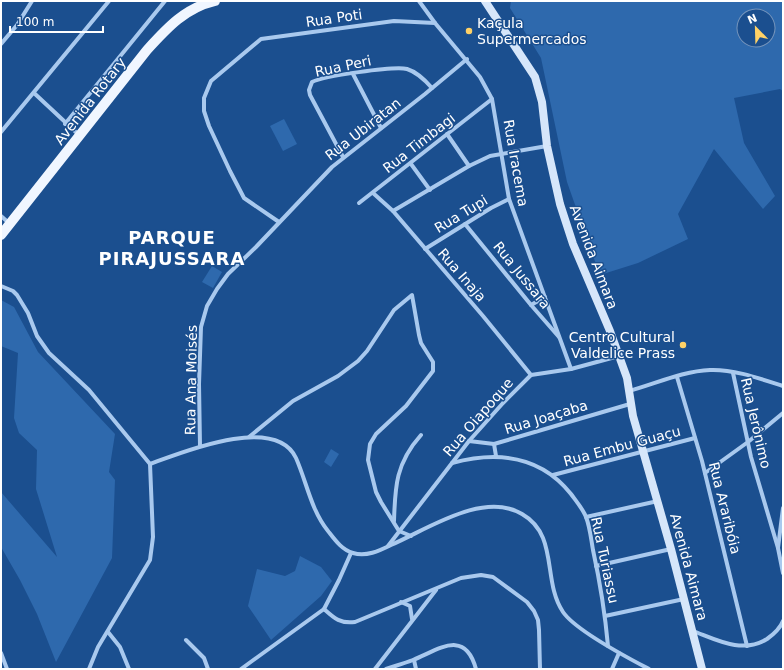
<svg xmlns="http://www.w3.org/2000/svg" width="784" height="670" viewBox="0 0 784 670" font-family="'DejaVu Sans',sans-serif">
<style>
.green{fill:#2e69ad;fill-rule:evenodd}
.lines{fill:none;stroke-linecap:round;stroke-linejoin:round}
.street{stroke:#a9c9ee;stroke-width:4}
.secondary{stroke:#d6e6fa;stroke-width:8}
.primary{stroke:#f0f6ff;stroke-width:10}
.poi-dot{fill:#ffd166;stroke:#1b4f8f;stroke-width:1.5}
.labels{text-anchor:middle;stroke-width:3;stroke-linejoin:round;paint-order:stroke}
.street-label{font-size:14px;fill:#fff;stroke:#1b4f8f}
.poi-label{font-size:14px;fill:#fff;stroke:#1b4f8f;text-anchor:start}
.district-label{font-size:18px;font-weight:bold;letter-spacing:1px;fill:#fff;stroke:#1b4f8f}
</style>
<rect width="100%" height="100%" fill="#1b4f8f"/>
<g class="green">
<path d="M511 1H783V91L780 89 734 98 744 143 775 196 763 209 714 149 678 214 688 239 638 263 603 274 597 267 567 182 541 58 510 8ZM744 16H768V40H744Z"/>
<path d="M284 119 297 144 283 151 270 126Z"/>
<path d="M212 266 222 272 213 288 202 282Z"/>
<path d="M1 300 14 307 38 352 115 434 109 472 115 480 112 558 56 662 37 614 20 580 1 547V492L57 557 36 489 37 450 19 433 14 418 18 353 1 346Z"/>
<path d="M331 449 339 454 331 467 324 462Z"/>
<path d="M300 556 321 567 332 581 321 596 271 640 248 606 257 569 285 576 295 571Z"/>
</g>
<g class="lines">
<g class="street">
<path d="M419 1 435 23 480 77 492 99 509 199 571 369"/>
<path d="M1 44 17 25 32 1"/>
<path d="M353 74 381 128"/>
<path d="M34 93 79 135"/>
<path d="M65 124 165 1"/>
<path d="M1 132 109 1"/>
<path d="M447 134 469 166"/>
<path d="M343 157 310 95 309 90 312 82C323 76 394 66 407 69 417 72 425 80 432 88"/>
<path d="M411 164 430 190"/>
<path d="M373 193 393 211 483 316 531 375"/>
<path d="M359 203 492 99"/>
<path d="M393 211 469 166 490 156 547 146"/>
<path d="M1 216 10 224"/>
<path d="M279 222 244 198 230 171 209 126 204 111V98L211 81 261 39 394 21 435 23"/>
<path d="M465 224 531 305 559 337"/>
<path d="M425 249 491 208 509 199"/>
<path d="M1 286 13 291 17 295 28 313 37 336 49 353 89 390 150 464 153 537 150 560 98 647 89 669"/>
<path d="M531 305 545 297"/>
<path d="M733 373 751 457 778 548"/>
<path d="M677 377 702 461 747 646"/>
<path d="M629 391C655 384 683 371 710 370 734 369 761 379 783 386"/>
<path d="M249 437 293 401 338 376 358 361 367 351 394 310 412 295 419 335 421 343 433 362V371L406 406 376 434 370 444 368 460 376 492 381 502 399 531 411 536"/>
<path d="M469 441 494 444 630 404"/>
<path d="M494 444 496 456"/>
<path d="M200 446 199 384 201 327 207 306 217 289 228 274 256 247 332 167 425 94 467 59"/>
<path d="M452 463C497 451 540 455 571 494 576 501 583 509 586 517 590 527 591 539 593 550 600 582 605 613 608 646"/>
<path d="M150 464C183 452 275 414 296 458 307 483 311 510 328 531 335 540 342 550 353 553 366 557 379 551 391 545 428 529 483 491 522 514 559 535 542 581 563 612 576 631 628 658 649 669"/>
<path d="M705 473 748 442 783 413"/>
<path d="M553 475 695 438"/>
<path d="M783 508 778 548 783 573"/>
<path d="M586 517 658 501"/>
<path d="M394 521C395 486 396 463 421 435"/>
<path d="M388 546 469 441 503 403 531 375 571 369 619 356"/>
<path d="M596 566 671 549"/>
<path d="M401 602 410 606 412 619"/>
<path d="M324 609C334 618 340 624 355 622L461 578 481 575 493 577 527 602 534 611 538 620 539 630 540 669"/>
<path d="M605 616 684 599"/>
<path d="M693 631C717 640 742 654 767 639 774 634 780 629 783 621"/>
<path d="M108 632 120 647 129 669"/>
<path d="M186 640 204 658 208 669"/>
<path d="M1 653 7 669"/>
<path d="M414 660 416 669"/>
<path d="M241 669 324 609 339 580 351 553"/>
<path d="M375 669 436 590"/>
<path d="M386 669C395 666 405 663 413 660 438 650 465 628 476 669"/>
<path d="M612 669 619 653"/>
</g>
<path class="secondary" d="M485 1 535 77 542 102 547 146 560 204 573 244 610 331 627 378 633 416 671 549 702 669"/>
<path class="primary" d="M1 235 147 50C167 28 185 8 215 1"/>
</g>
<g class="poi-dot">
<circle cx="469" cy="31" r="4"/>
<circle cx="683" cy="345" r="4"/>
</g>
<g class="labels">
<g class="street-label">
<text transform="translate(334 18) rotate(-8)" y="5">Rua Poti</text>
<text transform="translate(343 66) rotate(-12)" y="5">Rua Peri</text>
<text transform="translate(90 101) rotate(-52)" y="5">Avenida Rotary</text>
<text transform="translate(363 129) rotate(-38)" y="5">Rua Ubiratan</text>
<text transform="translate(419 143) rotate(-38)" y="5">Rua Timbagi</text>
<text transform="translate(516 163) rotate(80)" y="5">Rua Iracema</text>
<text transform="translate(461 214) rotate(-31)" y="5">Rua Tupi</text>
<text transform="translate(594 257) rotate(69)" y="5">Avenida Aimara</text>
<text transform="translate(462 275) rotate(49)" y="5">Rua Inaja</text>
<text transform="translate(522 275) rotate(51)" y="5">Rua Jussara</text>
<text transform="translate(191 380) rotate(-89)" y="5">Rua Ana Moisés</text>
<text transform="translate(478 417) rotate(-49)" y="5">Rua Oiapoque</text>
<text transform="translate(546 417) rotate(-17)" y="5">Rua Joaçaba</text>
<text transform="translate(756 423) rotate(77)" y="5">Rua Jerônimo</text>
<text transform="translate(622 446) rotate(-15)" y="5">Rua Embu Guaçu</text>
<text transform="translate(725 508) rotate(76)" y="5">Rua Araribóia</text>
<text transform="translate(605 560) rotate(78)" y="5">Rua Turiassu</text>
<text transform="translate(689 567) rotate(75)" y="5">Avenida Aimara</text>
</g>
<g class="poi-label">
<text x="477" y="28">Kaçula<tspan x="477" dy="16">Supermercados</tspan></text>
<text x="675" y="342" text-anchor="end">Centro Cultural<tspan x="675" dy="16">Valdelice Prass</tspan></text>
</g>
<g class="district-label">
<text x="172" y="244">PARQUE<tspan x="172" dy="21">PIRAJUSSARA</tspan></text>
</g>
</g>
<rect width="784" height="670" fill="none" stroke="#ffffff" stroke-width="4"/>
<g transform="translate(756 28) rotate(337)"><circle r="19" fill="#1b4f8f" stroke="#7695bc"/>
<path d="M0-3L7 15L0 10L-7 15Z" fill="#ffd166"/>
<text y="-6" font-size="11" font-weight="bold" text-anchor="middle" fill="#ffffff">N</text>
</g>
<path d="M10 26v6h93v-6" fill="none" stroke="#ffffff" stroke-width="2"/>
<text x="16" y="26" font-size="12" fill="#ffffff" stroke="#1b4f8f" stroke-width="3" paint-order="stroke">100 m</text>
</svg>
